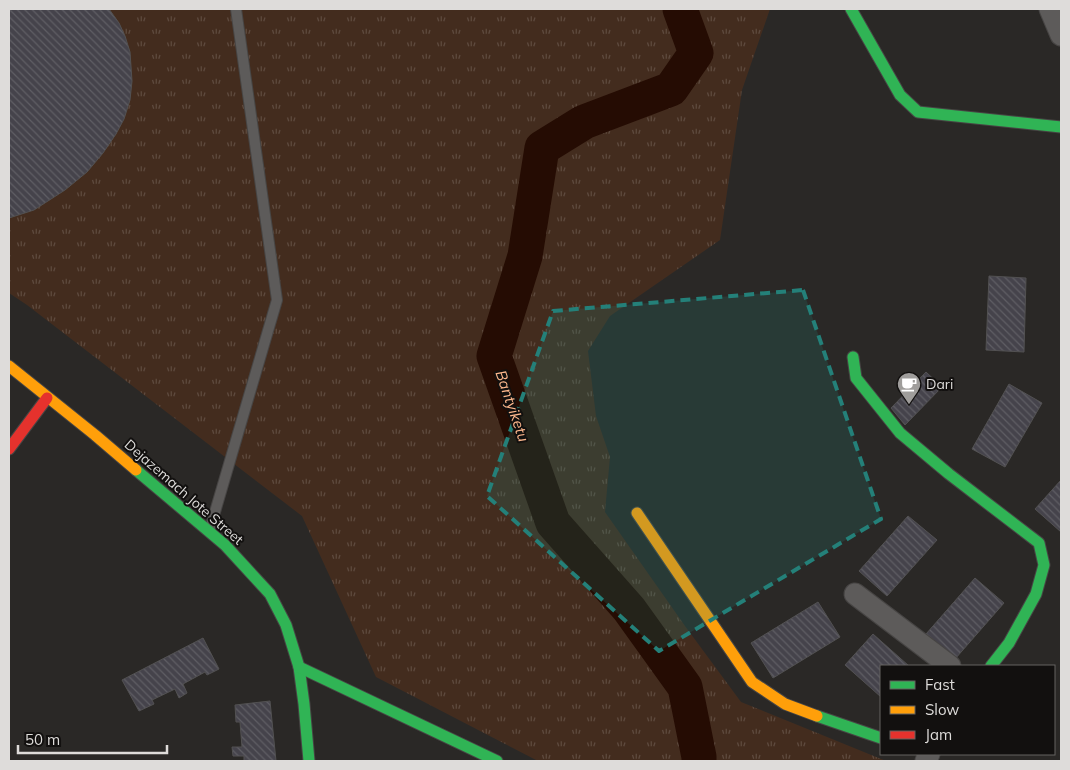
<svg xmlns="http://www.w3.org/2000/svg" width="1070" height="770" viewBox="0 0 1070 770" font-family="Mulish,sans-serif">
<style>
.grass{fill:url(#grass-tufts)}
.lines{fill:none;stroke-linecap:round;stroke-linejoin:round}
.river{stroke:#250c03;stroke-width:35}
.building{fill:url(#building-back-hatch);stroke:#525152}
.lane-casing{stroke:#474544;stroke-width:12}
.street-casing{stroke:#474544;stroke-width:23}
.fast-casing{stroke:#474544;stroke-width:13}
.slow-casing{stroke:#474544;stroke-width:13}
.jam-casing{stroke:#474544;stroke-width:13}
.lane{stroke:#5d5b5a;stroke-width:10}
.street{stroke:#5d5b5a;stroke-width:21}
.fast{stroke:#30b455;stroke-width:11}
.slow{stroke:#ff9f0a;stroke-width:11}
.jam{stroke:#e5322d;stroke-width:11}
.marked{fill:#248079;fill-opacity:0.2;stroke:#248079;stroke-width:4;stroke-dasharray:10 6;stroke-linejoin:round}
.labels{text-anchor:middle;stroke-width:4;stroke-linejoin:round;paint-order:stroke}
.poi-label{font-size:14px;fill:#dedcda;stroke:#12100f;text-anchor:start}
.street-label{font-size:14px;fill:#dedcda;stroke:#12100f}
.water-label{font-size:15px;font-style:italic;fill:#feb88d;stroke:#12100f}
</style>
<defs>
<pattern id="grass-tufts" width="24" height="20" patternUnits="userSpaceOnUse" patternTransform="scale(1.25)"><rect width="24" height="20" fill="#432c1e"/><path d="M3 7l-1-3M5 7V3M7 7l1-3M15 17l-1-3M17 17v-4M19 17l1-3" fill="none" stroke="#5e4a3e"/></pattern>
<pattern id="building-back-hatch" width="6" height="6" patternUnits="userSpaceOnUse" patternTransform="scale(1.25)"><rect width="6" height="6" fill="#45434b"/><path d="M-1 5l2 2M0 0l6 6M5-1l2 2" fill="none" stroke="#5f5e64"/></pattern>
</defs>
<rect width="100%" height="100%" fill="#2a2826"/>
<path class="grass" d="M9 9H770L742 90 720 240 610 316 588 351 596 416 610 457 605 512 685 626 741 702 886 761H538L376 677 302 516 27 305 9 293Z"/>
<g class="lines">
<path class="river" d="M680 9 696 53 671 89 584 122 542 148 525 256 494 356 553 523 629 609 685 687 699 757V761"/>
</g>
<g class="building">
<path d="M9 9H109L119 23 125 36 130 52 132 81 130 100 124 119 116 134 103 153 87 172 65 190 34 210 9 218Z"/>
<path d="M989 276 1026 278 1024 352 986 350Z"/>
<path d="M926 372 942 387 905 425 891 408Z"/>
<path d="M1009 384 1042 403 1005 467 972 449Z"/>
<path d="M1061 480V532L1035 509Z"/>
<path d="M908 516 937 540 887 596 859 571Z"/>
<path d="M975 578 1004 603 955 659 926 634Z"/>
<path d="M818 602 840 637 773 678 751 643Z"/>
<path d="M873 634 909 666H881V697L845 665Z"/>
<path d="M203 638 219 669 207 675 205 672 183 684 187 693 179 698 175 689 152 700 154 704 139 711 122 680Z"/>
<path d="M270 701 276 761H244V756H233L232 747H242L240 722H236L235 705Z"/>
</g>
<g class="lines">
<g class="lane-casing">
<path id="lane" d="M210 529 277 300 236 9"/>
</g>
<g class="street-casing">
<g id="street">
<path d="M1050 9 1061 35"/>
<path d="M855 594 950 666"/>
<path d="M926 761 929 754"/>
</g>
</g>
<g class="fast-casing">
<g id="fast">
<path d="M851 9 900 95 918 112 1061 127"/>
<path d="M853 357 856 378 900 433 949 474 1039 543 1044 565 1036 594 1009 643 991 666"/>
<path d="M136 470 225 545 270 594 286 625 299 667 304 704 309 761"/>
<path d="M299 667 497 761"/>
<path d="M817 716 881 738"/>
</g>
</g>
<g class="slow-casing">
<g id="slow">
<path d="M9 366 95 435 136 470"/>
<path d="M637 513 752 682 785 704 817 716"/>
</g>
</g>
<g class="jam-casing">
<path id="jam" d="M9 449 47 398"/>
</g>
<use href="#lane" class="lane"/>
<use href="#street" class="street"/>
<use href="#fast" class="fast"/>
<use href="#slow" class="slow"/>
<use href="#jam" class="jam"/>
</g>
<path class="marked" d="M803 290 881 519 659 651 487 496 553 311Z"/>
<defs>
<g id="cafe-pin" transform="scale(1.25)"><path d="M0 17L-7.5 6A9.5 9.5 0 1 1 7.5 6Z" fill="#9f9d9b" stroke="#12100f"/><path d="M-5.5-4.5H6V0H3Q3 3.5 0 3.5H-2.5Q-5.5 3.5-5.5 0ZM3-3.2v2h1.7v-2ZM-6 4.5H4V6H-6Z" fill="#fff"/></g>
</defs>
<g fill-rule="evenodd">
<use href="#cafe-pin" x="909" y="384"/>
</g>
<g class="labels">
<g class="poi-label">
<text x="926" y="389">Dari</text>
</g>
<g class="street-label">
<text transform="translate(184 492) rotate(41)" y="5">Dejazemach Jote Street</text>
</g>
<g class="water-label">
<text transform="translate(512 406) rotate(71)" y="5">Bantyiketu</text>
</g>
</g>
<rect width="1070" height="770" fill="none" stroke="#dedcda" stroke-width="20"/>
<rect x="880" y="665" width="175" height="90" fill="#12100f" stroke="#646260"/>
<rect x="890" y="681" width="25" height="8" fill="#30b455" stroke="#646260"/>
<text x="925" y="690" font-size="15" fill="#dedcda">Fast</text>
<rect x="890" y="706" width="25" height="8" fill="#ff9f0a" stroke="#646260"/>
<text x="925" y="715" font-size="15" fill="#dedcda">Slow</text>
<rect x="890" y="731" width="25" height="8" fill="#e5322d" stroke="#646260"/>
<text x="925" y="740" font-size="15" fill="#dedcda">Jam</text>
<path d="M18 745v8h149v-8" fill="none" stroke="#dedcda" stroke-width="2.5"/>
<text x="25" y="745" font-size="15" fill="#dedcda" stroke="#12100f" stroke-width="4" paint-order="stroke">50 m</text>
</svg>
